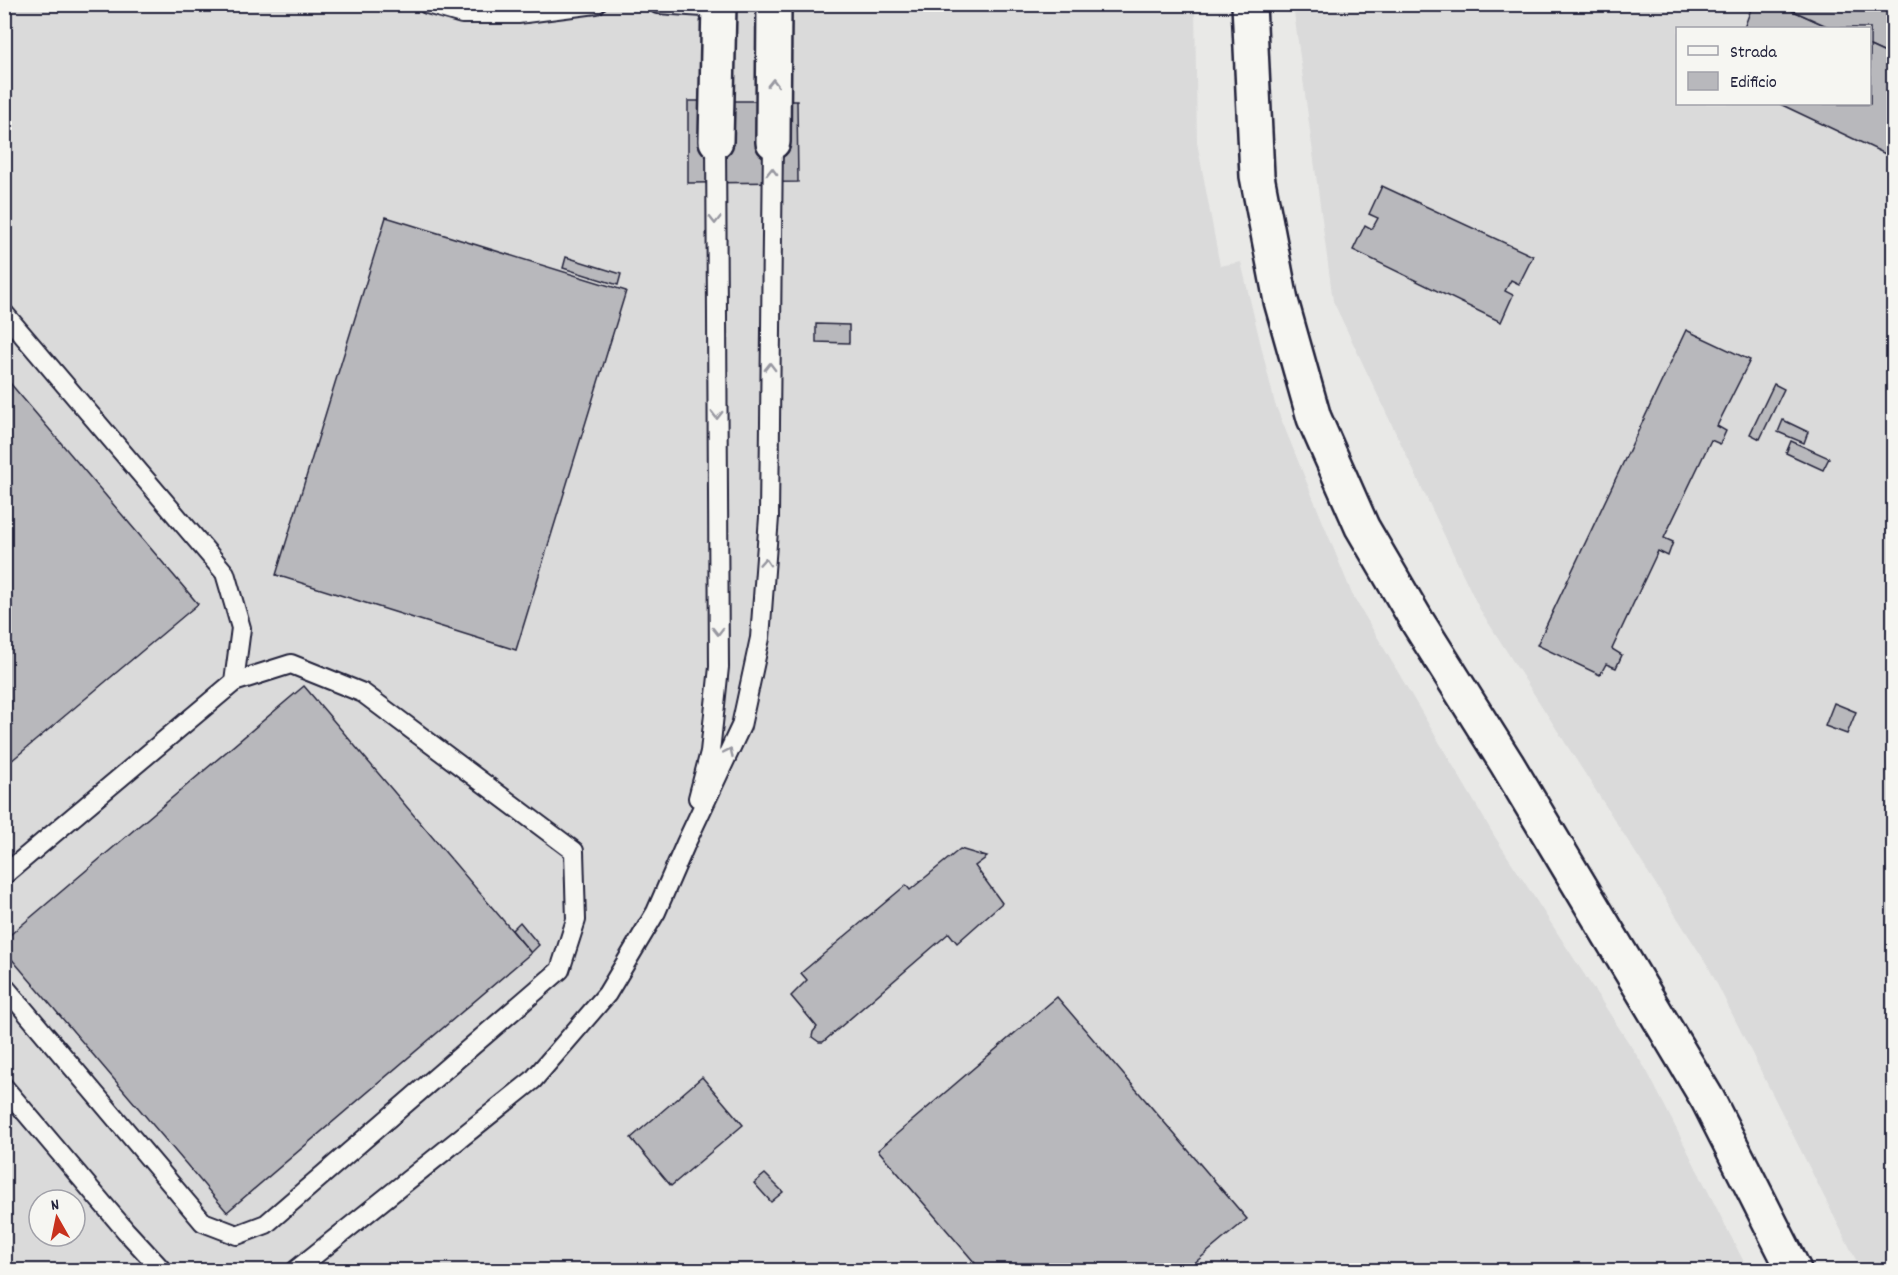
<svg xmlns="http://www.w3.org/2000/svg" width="1898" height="1275" viewBox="0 0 1898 1275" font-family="Dekko,sans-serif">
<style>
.built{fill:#dadada;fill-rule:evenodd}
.building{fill:#b8b8bc;stroke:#22223b;stroke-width:1.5}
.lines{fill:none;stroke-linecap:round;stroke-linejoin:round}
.service-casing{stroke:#22223b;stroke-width:22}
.minor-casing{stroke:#22223b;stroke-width:38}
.service{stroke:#f6f6f2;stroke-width:18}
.minor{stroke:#f6f6f2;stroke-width:33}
.oneway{stroke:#9797a0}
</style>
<rect width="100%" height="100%" fill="#e9e9e7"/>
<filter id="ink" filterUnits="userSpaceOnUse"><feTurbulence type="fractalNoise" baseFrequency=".0167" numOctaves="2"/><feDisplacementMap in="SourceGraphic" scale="12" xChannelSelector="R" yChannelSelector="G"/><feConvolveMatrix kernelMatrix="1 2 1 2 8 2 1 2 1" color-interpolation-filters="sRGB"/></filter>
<g filter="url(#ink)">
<g class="built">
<path d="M5 4 1195 5 1197 142 1220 266 1241 262 1275 404 1352 594 1495 837 1647 1071 1748 1270H5ZM39 1200H75V1236H39Z"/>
<path d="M1293 5H1893V1270H1861L1708 966 1479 608 1333 301ZM1678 28H1870V104H1678Z"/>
</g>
<g class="building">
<path d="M1753 4H1778L1831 28H1744Z"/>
<path d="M1778 4H1894V57L1870 46V28H1831Z"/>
<path d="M1870 46 1894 57V158L1780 104H1870Z"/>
<path d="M688 101H797L798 182 688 183Z"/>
<path d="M1382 186 1533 256 1519 284 1511 280 1505 291 1513 295 1501 322 1353 250 1365 225 1372 229 1378 218 1369 214Z"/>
<path d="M386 217 626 291 516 650 276 575Z"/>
<path d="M566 257 621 274 618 285 563 268Z"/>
<path d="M816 324 849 325V343L816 342Z"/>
<path d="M1686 330 1750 360 1717 426 1726 431 1720 444 1711 440 1664 538 1673 542 1668 556 1658 551 1612 649 1622 655 1616 668 1606 664 1600 675 1537 645Z"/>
<path d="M4 376 198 604 4 767Z"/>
<path d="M1774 384 1784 389 1760 439 1750 434Z"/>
<path d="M1783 420 1808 432 1804 443 1778 432Z"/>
<path d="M1791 441 1829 458 1823 470 1786 453Z"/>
<path d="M304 686 531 953 227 1212 4 950V940Z"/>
<path d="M1834 703 1856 712 1847 734 1825 726Z"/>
<path d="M960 849 987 857 975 866 1002 903 957 943 949 933 823 1042H819L812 1037 813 1032 817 1027 791 996 807 980 801 973 906 885 910 890Z"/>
<path d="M520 922 539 945 531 953 512 930Z"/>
<path d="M1057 997 1247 1219 1186 1270H981L878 1150Z"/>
<path d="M702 1077 743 1125 671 1186 631 1138Z"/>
<path d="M765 1174 783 1192 771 1202 754 1183Z"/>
</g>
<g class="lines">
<g class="service-casing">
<g id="service">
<path d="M427 4 462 14H518L596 4"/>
<path d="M658 4 719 8"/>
<path d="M4 313 225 573 241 628 234 682 4 875"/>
<path d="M698 798 710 752 719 667 716 141"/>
<path d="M4 986 203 1222 237 1235 266 1224 560 970 576 920 574 851 363 693 291 664 234 682"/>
<path d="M4 1087 126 1231 162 1270"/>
<path d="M296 1270 533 1080 607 994 656 912 686 843 741 726 760 638 769 517 773 142"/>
</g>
</g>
<g class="minor-casing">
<g id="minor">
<path d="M1249 4 1257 176 1281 301 1314 418 1362 527 1417 621 1507 764 1708 1100 1794 1270"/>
<path d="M716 141 719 4"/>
<path d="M773 142 774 4"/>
</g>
</g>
<use href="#service" class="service"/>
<use href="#minor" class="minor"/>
</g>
<defs><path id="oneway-chevron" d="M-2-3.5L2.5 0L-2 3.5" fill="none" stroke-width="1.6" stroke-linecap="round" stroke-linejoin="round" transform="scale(1.5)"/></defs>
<g class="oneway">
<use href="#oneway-chevron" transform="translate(773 83) rotate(-89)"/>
<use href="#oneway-chevron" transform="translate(772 172) rotate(-89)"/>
<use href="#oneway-chevron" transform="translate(715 220) rotate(90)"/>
<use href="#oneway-chevron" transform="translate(770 367) rotate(-89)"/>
<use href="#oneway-chevron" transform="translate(717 415) rotate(90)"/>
<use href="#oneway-chevron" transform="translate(765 562) rotate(-86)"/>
<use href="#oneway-chevron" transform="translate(718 631) rotate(90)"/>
<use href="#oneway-chevron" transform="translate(729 752) rotate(-65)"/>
</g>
</g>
<rect width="1898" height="1275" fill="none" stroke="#f6f6f2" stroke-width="24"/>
<rect x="12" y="12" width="1874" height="1251" fill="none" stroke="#22223b" stroke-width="2" filter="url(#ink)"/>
<rect x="1676" y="27" width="195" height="78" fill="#f6f6f2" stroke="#a1a1a9" stroke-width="1.5"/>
<rect x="1688" y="46" width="30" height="9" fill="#f6f6f2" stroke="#a1a1a9" stroke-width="1.5"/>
<text x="1730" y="57" font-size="18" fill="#22223b">Strada</text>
<rect x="1688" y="72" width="30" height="18" fill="#b8b8bc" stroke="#a1a1a9" stroke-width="1.5"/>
<text x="1730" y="87" font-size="18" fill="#22223b">Edificio</text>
<g transform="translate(57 1218) rotate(351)"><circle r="28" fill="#f6f6f2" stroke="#a1a1a9" stroke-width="1.5"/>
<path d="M0-4.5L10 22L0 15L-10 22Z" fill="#c8321e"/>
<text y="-9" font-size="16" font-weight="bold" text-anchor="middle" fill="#22223b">N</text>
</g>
</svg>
